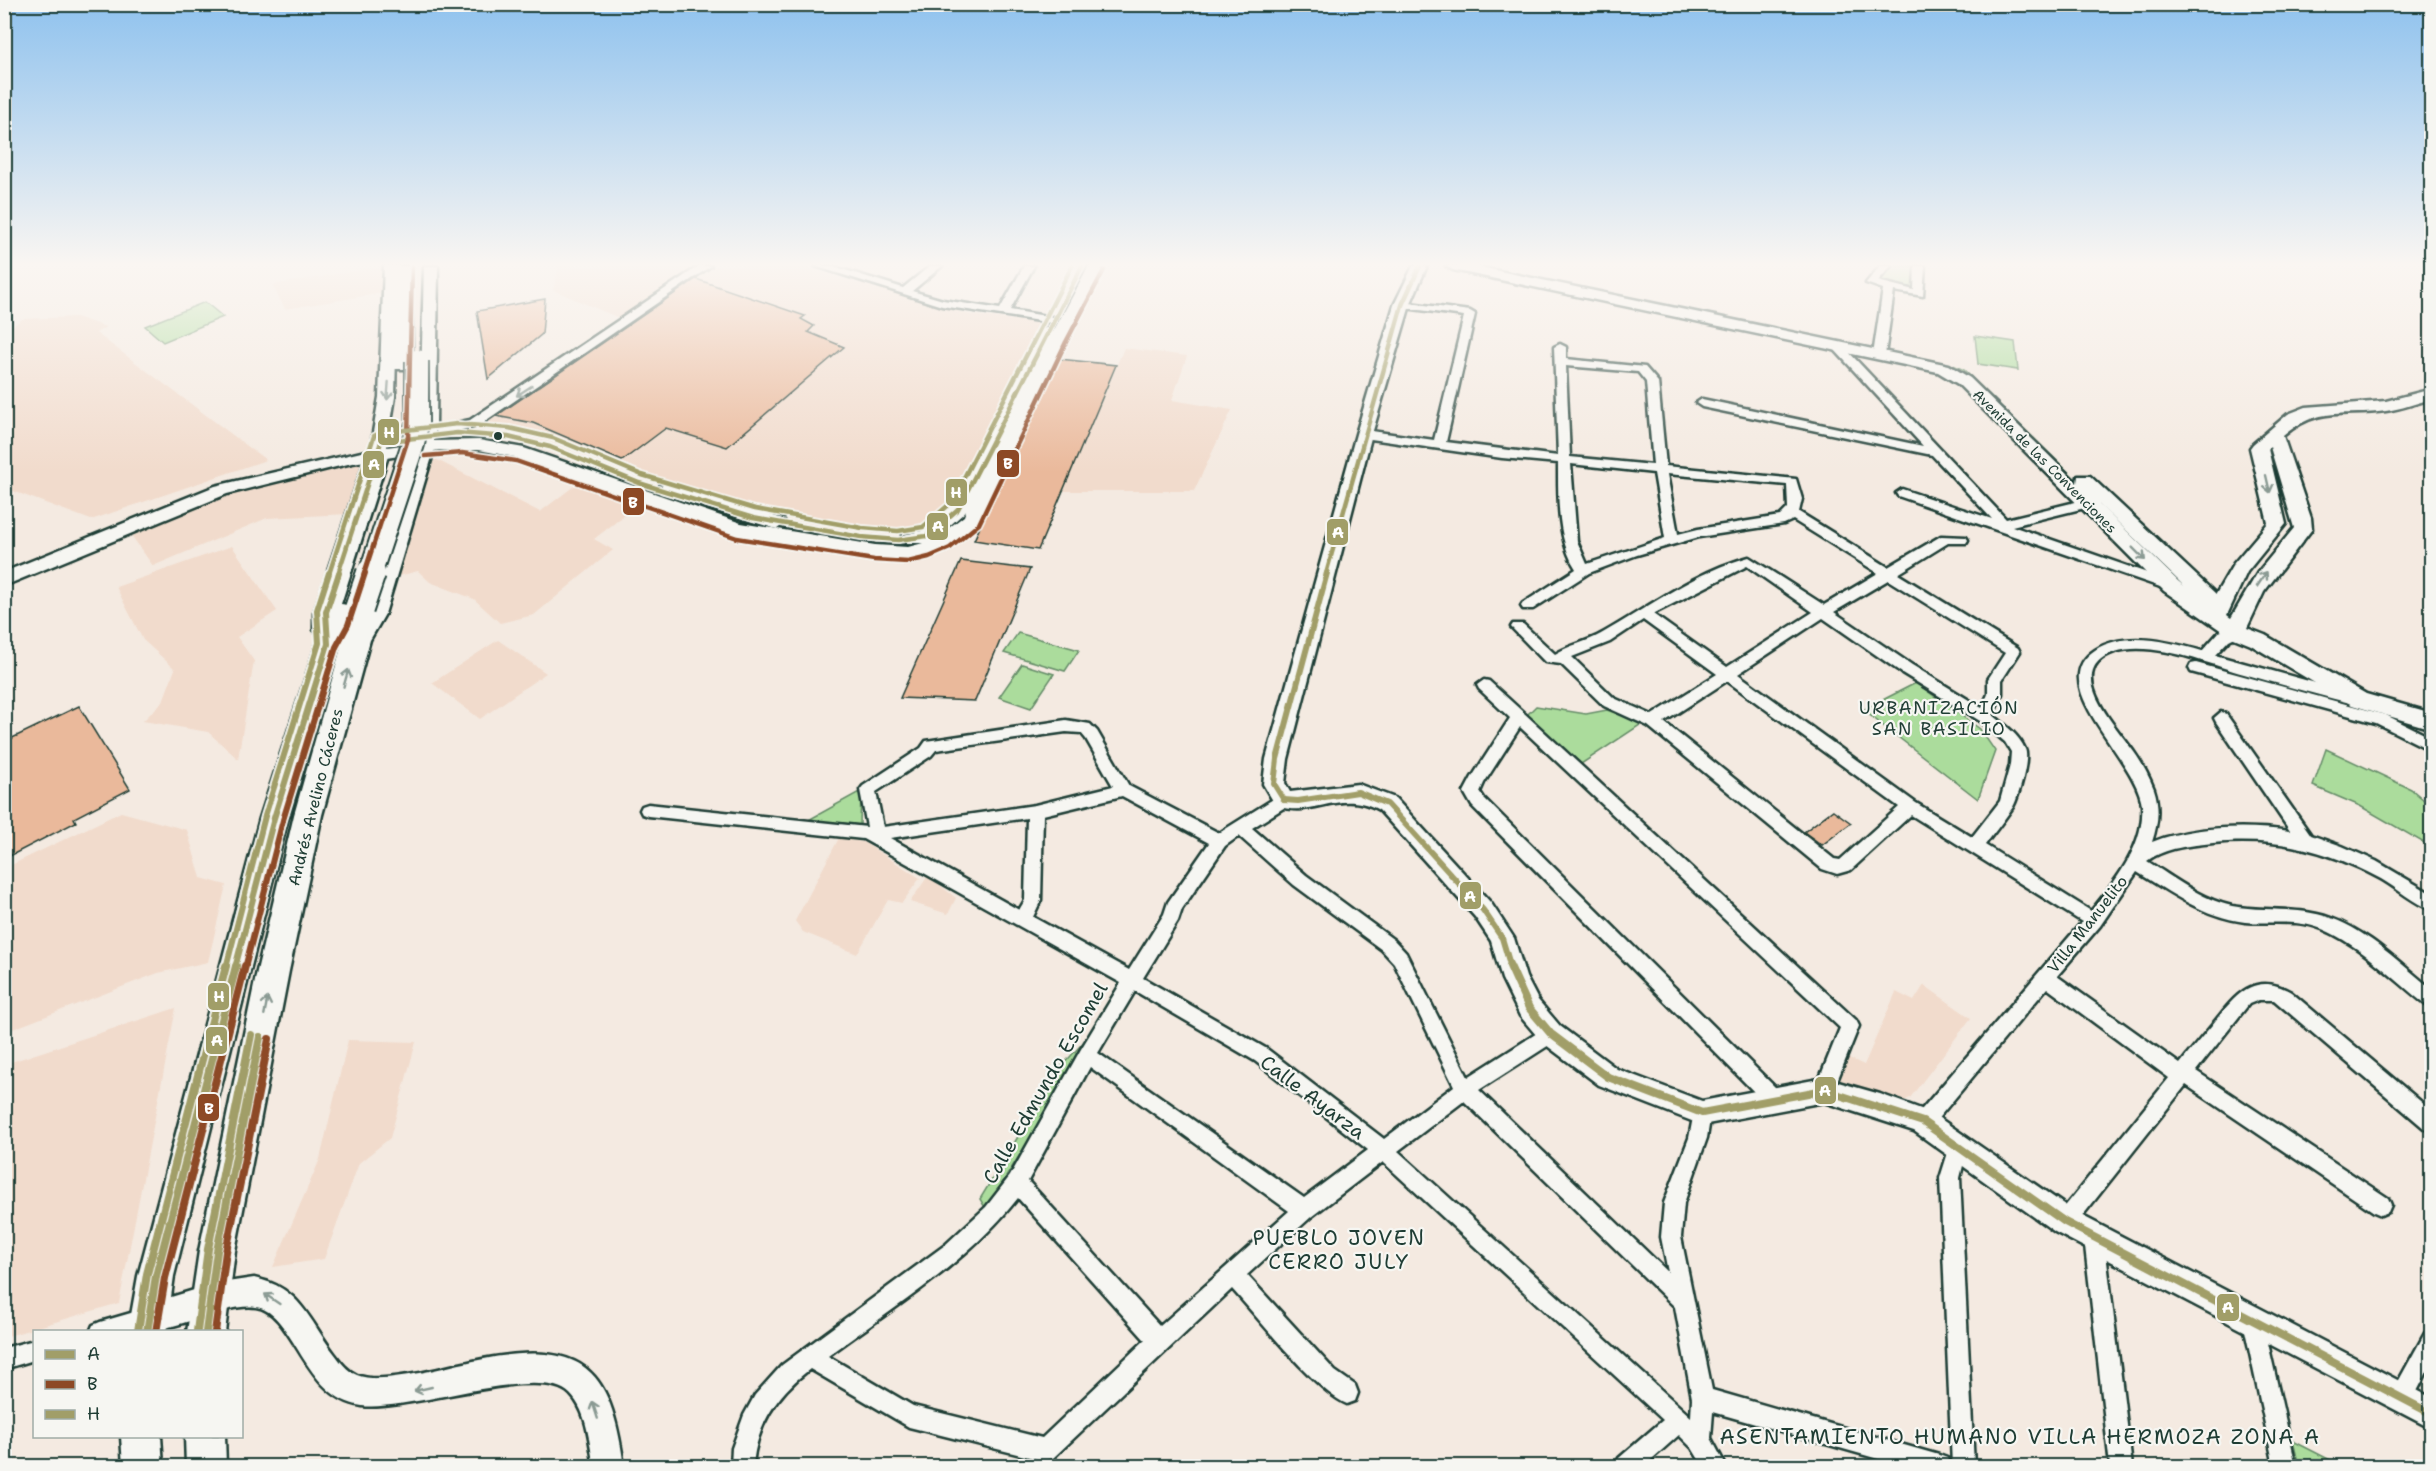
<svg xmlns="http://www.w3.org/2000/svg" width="2436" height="1471" viewBox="0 0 2436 1471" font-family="'Shantell Sans',sans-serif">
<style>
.built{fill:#f1dbcc}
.green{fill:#abdc9c;stroke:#658c68;stroke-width:1.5}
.building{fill:#eab99b;stroke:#1f3d34;stroke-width:1.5}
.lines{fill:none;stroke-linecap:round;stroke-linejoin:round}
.street-casing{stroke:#1f3d34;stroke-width:5}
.secondary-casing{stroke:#1f3d34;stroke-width:5}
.highway-casing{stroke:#1f3d34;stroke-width:5}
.street{fill:#f6f6f2;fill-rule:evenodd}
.secondary{fill:#f6f6f2;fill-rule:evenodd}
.highway{fill:#f6f6f2;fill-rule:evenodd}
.highway-bridge-far1-casing{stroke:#1f3d34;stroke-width:26;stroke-linecap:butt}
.highway-bridge-casing{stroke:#1f3d34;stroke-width:32;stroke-linecap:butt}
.highway-bridge-far1{stroke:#f6f6f2;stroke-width:22}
.highway-bridge{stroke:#f6f6f2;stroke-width:28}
.bus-1-far2-casing{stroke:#f6f6f2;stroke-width:8}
.bus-1-far1-casing{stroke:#f6f6f2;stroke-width:10}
.bus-1-casing{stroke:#f6f6f2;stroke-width:12}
.bus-2-far2-casing{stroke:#f6f6f2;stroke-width:8}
.bus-2-far1-casing{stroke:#f6f6f2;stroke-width:10}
.bus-2-casing{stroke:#f6f6f2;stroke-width:12}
.bus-3-far2-casing{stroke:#f6f6f2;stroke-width:8}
.bus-3-far1-casing{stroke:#f6f6f2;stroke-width:10}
.bus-3-casing{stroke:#f6f6f2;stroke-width:12}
.bus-1-far2{stroke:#a19e68;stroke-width:4.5}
.bus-1-far1{stroke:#a19e68;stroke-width:6}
.bus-1{stroke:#a19e68;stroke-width:8}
.bus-2-far2{stroke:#8d4925;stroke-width:4.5}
.bus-2-far1{stroke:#8d4925;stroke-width:6}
.bus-2{stroke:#8d4925;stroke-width:8}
.bus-3-far2{stroke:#a19e68;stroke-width:4.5}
.bus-3-far1{stroke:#a19e68;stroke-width:6}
.bus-3{stroke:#a19e68;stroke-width:8}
.oneway{stroke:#8a9a93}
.bus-dot{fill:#1f3d34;stroke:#f6f6f2;stroke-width:2}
.labels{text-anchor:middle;stroke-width:4.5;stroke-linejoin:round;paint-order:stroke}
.far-street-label{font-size:14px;fill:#1f3d34;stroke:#f6f6f2}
.street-label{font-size:16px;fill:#1f3d34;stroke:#f6f6f2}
.neighbourhood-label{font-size:18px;letter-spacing:1.5px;fill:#1f3d34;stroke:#f6f6f2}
.near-street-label{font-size:20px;fill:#1f3d34;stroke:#f6f6f2}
.near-neighbourhood-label{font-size:21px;letter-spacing:1.5px;fill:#1f3d34;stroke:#f6f6f2}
.line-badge{stroke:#f6f6f2;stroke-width:2}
.badge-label{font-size:16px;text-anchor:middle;font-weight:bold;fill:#fff}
</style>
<rect width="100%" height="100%" fill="#f4eae1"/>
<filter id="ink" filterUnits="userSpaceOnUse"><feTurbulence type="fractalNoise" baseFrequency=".0167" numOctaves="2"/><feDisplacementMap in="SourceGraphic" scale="12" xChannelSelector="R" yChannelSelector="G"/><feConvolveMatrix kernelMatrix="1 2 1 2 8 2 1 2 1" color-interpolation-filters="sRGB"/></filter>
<g filter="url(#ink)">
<g class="built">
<path d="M385 266 383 293 285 309 272 285Z"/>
<path d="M559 266H692L697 268 619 318 553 290Z"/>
<path d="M717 266H801L967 314 1044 324 947 502 929 519 910 529 887 530 719 502 549 438 479 424Z"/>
<path d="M76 317 106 327 96 333 266 460 91 520 5 488V332L22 319Z"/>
<path d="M1124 348 1187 356 1172 400 1232 410 1194 491H1063Z"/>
<path d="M437 460 540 512 582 480 639 504 594 539 613 550 534 615 500 623 474 599 430 582 418 571 391 578 421 461Z"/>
<path d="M363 462 348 514 267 518 153 566 131 535 217 498Z"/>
<path d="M232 546 277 611 237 637 254 661 238 759 208 732 143 721 163 701 175 669 143 640 116 587Z"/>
<path d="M498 640 546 673 480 719 432 683Z"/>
<path d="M121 812 187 830 201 878 226 885 208 962 158 973 5 1032V868Z"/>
<path d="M839 838 863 842 920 878 902 903 888 900 857 954 803 932 795 921Z"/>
<path d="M928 876 956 898 948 914 910 902Z"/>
<path d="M1924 985 1971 1018 1910 1098 1901 1102 1839 1080 1847 1057 1864 1065 1896 992 1914 1001Z"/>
<path d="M176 1008 119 1303 5 1337V1064Z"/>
<path d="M348 1040 416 1042 390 1138 359 1163 324 1259 273 1267 320 1159Z"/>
</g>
<g class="green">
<path d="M1891 266H1916L1914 291 1877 283Z"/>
<path d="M205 302 223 317 163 342 145 326Z"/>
<path d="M1975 336 2015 342 2018 370 1978 364Z"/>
<path d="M1888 352 1953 365 1964 370 2184 585 2182 586 1960 372 1888 355Z"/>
<path d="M1018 633 1079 650 1065 671 1004 653Z"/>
<path d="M1022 664 1054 674 1031 708 999 697Z"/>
<path d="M1916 683 1980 729 1995 751 1978 799 1863 710Z"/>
<path d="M1536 706 1586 714 1607 710 1643 723 1581 764 1527 715Z"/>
<path d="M2326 749 2411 789 2431 806V847L2360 806 2313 786Z"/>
<path d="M861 791 860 825 805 822Z"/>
<path d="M1090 1035 1067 1079 986 1209 980 1199 1060 1068Z"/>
<path d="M2293 1441 2342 1466H2299Z"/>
</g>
<g class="building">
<path d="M696 279 805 316 801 319 814 326 808 332 844 347 727 447 666 428 622 461 533 423 496 416Z"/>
<path d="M545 299 542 334 488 379 477 311Z"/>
<path d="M1059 359 1116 365 1038 550 974 540Z"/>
<path d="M961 561 1030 569 975 701 900 698Z"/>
<path d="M79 706 130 789 74 818 76 822 4 859V742Z"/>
<path d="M1833 810 1851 823 1822 845 1804 832Z"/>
</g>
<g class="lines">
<g class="street-casing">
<g id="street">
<path d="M699 266H711L478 426 442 434 422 425 428 421 443 426 470 420Z"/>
<path d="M815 266H832L903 288 930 266H942L912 291 943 300 1000 309 1024 266H1034L1010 310 1052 317 1058 320 1052 323 942 306Z"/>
<path d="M1880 266H1891L1878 281 1914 290 1915 266H1925L1923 296 1894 291 1885 355 1879 358 1873 355 1883 289 1866 283Z"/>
<path d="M1402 302 1470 311 1475 314 1446 442 1558 456 1554 347 1560 344 1566 347V359L1645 367 1658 382 1666 466 1796 479 1802 499 1799 512 1888 567 1941 536 1966 537 1968 540 1966 543H1948L1898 574 2018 648 2020 652 2002 680V694L1993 715C2005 725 2019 735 2025 749 2030 759 2018 798 2013 807 2004 820 1994 833 1985 845L2091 911C2115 882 2145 845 2142 806 2139 760 2041 685 2095 650 2125 630 2170 642 2202 651L2219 632 2236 626 2243 631 2241 634 2229 640 2215 655 2355 694 2357 698 2350 703C2315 694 2279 684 2244 674 2209 664 2151 640 2115 652 2060 670 2118 728 2134 752 2142 763 2149 776 2154 789 2160 807 2158 824 2152 842 2193 826 2247 825 2290 831L2216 722 2214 718 2221 712 2226 714 2311 835 2342 846 2376 861 2432 894V910C2414 904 2397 888 2381 879 2327 849 2274 837 2213 843 2190 846 2166 847 2147 861 2174 878 2201 899 2232 906 2265 912 2298 906 2331 918 2370 932 2400 964 2432 989V1008L2426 1005C2393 979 2362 946 2322 929 2298 919 2270 924 2245 922 2204 917 2171 893 2137 872L2100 926 2057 976 2180 1064C2190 1051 2201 1038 2212 1025 2234 997 2253 970 2291 992L2432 1111V1132L2425 1129 2274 1000H2259L2249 1004 2196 1071 2388 1198 2391 1205 2388 1212 2381 1215 2374 1212 2186 1085 2072 1229 2065 1232 2058 1229 2055 1222 2058 1215 2169 1078 2047 988 1930 1128 1923 1131 1916 1128 1914 1122 1916 1116 2082 922 1911 815 1851 870 1837 874 1822 869 1648 726 1604 706 1561 664 1545 662 1511 627 1513 624H1523L1555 654C1569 645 1587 642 1601 634 1649 607 1696 571 1749 557L1824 605 1878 573 1793 520 1784 524 1699 537 1637 555 1589 573 1533 609H1523L1521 606 1523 603 1576 569C1557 540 1558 497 1558 463L1502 458 1364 438 1358 434 1364 430 1434 440 1464 316 1398 307 1397 305ZM1566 366 1638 372 1646 382 1653 465 1570 457ZM1571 464 1654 473 1665 538 1587 564 1577 541ZM1667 474 1787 485 1788 508 1780 516 1698 529 1678 534ZM1747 566 1813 612 1727 667 1653 614ZM1888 580 2005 653 1988 679V694L1982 708 1912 665 1834 612ZM1823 618 1902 673 1980 721 2005 742 2011 752 2010 765 2000 801 1972 837 1916 803 1738 674ZM1643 620 1717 674 1652 715 1614 698 1572 657 1610 642ZM1727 681 1899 807 1840 860 1834 859 1664 722Z"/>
<path d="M1839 345 1843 346 2006 519 2088 499 2094 503 2093 506 2012 526 2176 583 2178 586 2176 589H2166L1898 496 1896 493 1902 489 1992 519 1932 455 1702 407 1696 403 1702 399 1923 446 1835 350 1833 348Z"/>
<path d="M2196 663 2386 715 2432 738V751L2376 723 2191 672 2189 668 2191 664Z"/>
<path d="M1484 680 1489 681 1524 713 1856 1020 1859 1026 1831 1096 1824 1099 1817 1096 1815 1090 1840 1028 1520 727 1484 783 1480 792 1484 798 1781 1093 1783 1099 1781 1105 1774 1108 1767 1105 1472 806 1464 792 1472 777 1510 718 1479 689 1477 685Z"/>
<path d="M1066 720 1090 724 1097 731 1129 786 1219 833 1278 796H1290L1292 800 1290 804 1252 828 1306 875 1394 940 1406 953 1468 1077 1545 1028 1551 1026 1557 1028 1560 1034 1557 1040 1479 1090 1668 1272 1661 1237 1664 1203 1689 1138 1695 1107 1702 1104 1709 1107 1711 1113 1707 1138 1684 1203 1681 1237 1712 1390 1939 1455 1947 1458 1950 1466H1903L1713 1412 1711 1438 1726 1466H1703L1692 1448 1679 1435 1644 1466H1616L1619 1458 1663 1420 1383 1162 1311 1217 1247 1275 1335 1371 1355 1385 1358 1393 1355 1401 1347 1404C1315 1391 1258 1317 1232 1289L1053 1458 1045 1461 909 1427 810 1369C777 1394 756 1426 753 1466H731L732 1448 744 1415 755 1395 782 1365 945 1245 986 1207 1010 1176 1081 1049 1121 983 863 839 648 816 642 814 640 810 642 806 648 804 867 827 860 790 863 786 921 748 926 741ZM1066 732 1081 733 1086 739 1113 786 1035 805 883 827 876 792 931 756 936 750ZM1122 796 1209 843 1168 902 1164 914 1129 970 1033 917 1041 900 1043 815ZM1027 818 1025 900 1019 910 890 838ZM1239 836 1294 885 1382 950 1394 963 1454 1086 1384 1139 1267 1049 1143 978 1178 921 1182 909 1225 846ZM1135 991 1255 1061 1368 1150 1304 1198 1098 1053ZM1090 1067 1289 1211 1160 1326 1028 1181ZM1464 1101 1675 1307 1692 1398 1691 1417 1398 1151ZM1018 1198 1145 1340 1042 1438 913 1406 828 1356C893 1308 967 1263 1018 1198Z"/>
<path d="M1958 1140 1965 1143 1967 1149 1960 1178 1974 1466H1952L1940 1178 1951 1143Z"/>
<path d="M2094 1227 2101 1230 2104 1237 2132 1466H2110L2084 1237 2087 1230Z"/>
<path d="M148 1308 155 1311 158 1318 155 1325C134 1334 112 1332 90 1332L93 1325 100 1322Z"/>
<path d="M2253 1311 2260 1314 2263 1321 2296 1466H2274L2243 1321 2246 1314Z"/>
<path d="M2432 1330V1362L2409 1407 2401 1410 2393 1407 2390 1399 2393 1391 2425 1333Z"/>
<path d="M34 1340V1360L4 1369V1348Z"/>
</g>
</g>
<g class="secondary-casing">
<g id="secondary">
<path d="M384 266H398L395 397 387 447 416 443 420 425 424 266H438L436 425 434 441 479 440 524 448 741 523 875 545 908 547 923 543H903L900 539 903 535 922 531 951 506 1040 330 1046 328 1053 332 1089 266H1103L1066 338 980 519 952 545 934 552 908 559 875 557 738 535 515 457 479 450H440L352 463 227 494 4 586V572L215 486 370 450 379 397ZM966 510 964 516 937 537 964 513Z"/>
<path d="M1413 266H1427L1410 305 1372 434 1288 759 1285 783 1290 792 1358 784 1395 798 1491 903 1514 938 1526 977 1538 1000 1560 1026 1617 1069 1702 1101 1824 1078 1880 1094 1932 1113 2075 1212 2432 1398V1429L2055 1232 1914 1131 1824 1102 1702 1125 1599 1085 1542 1042 1520 1016 1502 979 1491 941 1475 917 1379 810C1338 788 1315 819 1276 806L1263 784 1266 759 1356 434 1394 305Z"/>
<path d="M1446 266H1475L1949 365 1970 378 2077 483 2078 476H2090L2216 594 2234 563 2268 523 2250 448 2253 444 2288 414 2306 407 2386 401 2432 389V399C2416 403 2401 409 2386 411 2344 417 2319 405 2283 436L2311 518 2312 529 2264 592 2247 628 2265 635 2366 694 2432 713V729L2352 705 2251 645 2229 636 2164 591 1958 384 1938 372 1453 270ZM2270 447 2294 528 2258 572 2231 618 2227 615 2247 572 2286 524 2268 449ZM2098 503 2184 586 2178 581Z"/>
<path d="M666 484 783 519 786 523 777 529 660 494 657 490 660 486Z"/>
<path d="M254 1278C300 1287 308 1319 334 1353 340 1361 347 1371 357 1375 374 1382 402 1376 420 1373 466 1364 553 1334 591 1373 613 1394 620 1438 624 1466H594C589 1443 588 1412 570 1394 541 1363 409 1412 362 1406 304 1398 294 1312 256 1307 222 1302 163 1339 138 1328L134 1318 138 1308 148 1304 214 1284Z"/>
</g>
</g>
<g class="highway-casing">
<g id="highway">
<path d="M394 266H412V365L409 369H395L392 365Z"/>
<path d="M424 440 432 442 435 447 385 614 370 640 322 815 289 971 235 1251 225 1332H187L199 1251 257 971 294 815 344 637 288 818 174 1276 166 1332H128L138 1276 260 818 319 636 314 630V612L367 453 370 448H386L389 453 341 604 349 605 359 600 364 602 413 447 416 442Z"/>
<path d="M121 1436H161L163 1466H123Z"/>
<path d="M185 1436H225L226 1466H186Z"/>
</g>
</g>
<use href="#street" class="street"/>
<use href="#secondary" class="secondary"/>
<use href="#highway" class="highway"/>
<g class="highway-bridge-far1-casing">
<path id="highway-bridge-far1" d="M370 574 413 444 417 423V361"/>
</g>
<g class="highway-bridge-casing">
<path id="highway-bridge" d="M359 609 371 573"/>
</g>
<use href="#highway-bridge-far1" class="highway-bridge-far1"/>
<use href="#highway-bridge" class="highway-bridge"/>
<g class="bus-1-far2-casing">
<g id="bus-1-far2">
<path d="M338 574 381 442 457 433 508 437 550 447 639 483 753 518 861 537 898 540 927 536 958 509 1082 266"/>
<path d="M1326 574 1402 305 1420 266"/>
</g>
</g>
<g class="bus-1-far1-casing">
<g id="bus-1-far1">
<path d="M1284 800 1298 801 1358 792 1387 804 1483 910 1502 938 1511 968"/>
<path d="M1284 800 1274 784 1277 759 1327 573"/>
<path d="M235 968 274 818 328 644 326 612 339 573"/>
</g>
</g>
<g class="bus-1-casing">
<g id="bus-1">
<path d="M1510 966 1529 1008 1551 1034 1608 1077 1702 1113 1824 1090 1923 1122 2065 1222 2432 1414"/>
<path d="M147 1332 156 1276 236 966"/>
<path d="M206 1332 217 1251 260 1037"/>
</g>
</g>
<g class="bus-2-far2-casing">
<g id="bus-2-far2">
<path d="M425 456 462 453 516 461 737 538 874 560 908 562 929 557 950 548 979 524 1066 342 1104 270"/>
<path d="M364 574 408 439 412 266"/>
</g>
</g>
<g class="bus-2-far1-casing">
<path id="bus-2-far1" d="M245 968 283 820 336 647 348 625 365 573"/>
</g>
<g class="bus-2-casing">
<g id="bus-2">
<path d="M156 1332 165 1278 245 966"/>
<path d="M215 1332 226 1252 269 1039"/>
</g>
</g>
<g class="bus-3-far2-casing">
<path id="bus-3-far2" d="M329 574 374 436 380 433 457 424 509 428 553 438 642 475 755 509 862 528 898 531 923 527 951 503 1072 266"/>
</g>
<g class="bus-3-far1-casing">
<path id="bus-3-far1" d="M226 968 265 816 319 643 317 610 329 573"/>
</g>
<g class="bus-3-casing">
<g id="bus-3">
<path d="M138 1331 147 1274 226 966"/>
<path d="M197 1331 208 1249 251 1035"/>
</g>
</g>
<use href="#bus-1-far2" class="bus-1-far2"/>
<use href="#bus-1-far1" class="bus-1-far1"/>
<use href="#bus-1" class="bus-1"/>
<use href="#bus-2-far2" class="bus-2-far2"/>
<use href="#bus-2-far1" class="bus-2-far1"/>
<use href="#bus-2" class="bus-2"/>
<use href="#bus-3-far2" class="bus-3-far2"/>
<use href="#bus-3-far1" class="bus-3-far1"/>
<use href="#bus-3" class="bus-3"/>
</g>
<defs><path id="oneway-shaft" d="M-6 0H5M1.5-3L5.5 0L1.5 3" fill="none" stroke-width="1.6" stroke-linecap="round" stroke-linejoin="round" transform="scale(1.5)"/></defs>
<g class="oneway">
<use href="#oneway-shaft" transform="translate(388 391) rotate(94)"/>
<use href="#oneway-shaft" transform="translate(524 391) rotate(147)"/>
<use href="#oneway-shaft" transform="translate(2268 484) rotate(77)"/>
<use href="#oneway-shaft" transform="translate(2139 554) rotate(45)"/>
<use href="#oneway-shaft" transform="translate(2262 579) rotate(-56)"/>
<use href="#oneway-shaft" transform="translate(346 678) rotate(-74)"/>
<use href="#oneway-shaft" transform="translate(266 1006) rotate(-79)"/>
<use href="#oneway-shaft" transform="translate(272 1299) rotate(-146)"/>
<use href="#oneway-shaft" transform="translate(423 1389) rotate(167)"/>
<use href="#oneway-shaft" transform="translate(595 1410) rotate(-108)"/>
</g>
</g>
<linearGradient id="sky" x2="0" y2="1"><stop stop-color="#8fc2ee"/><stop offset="0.56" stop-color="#faf6f2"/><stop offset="1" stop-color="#faf6f2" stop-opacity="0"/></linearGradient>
<rect width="2436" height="472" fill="url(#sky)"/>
<circle class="bus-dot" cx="498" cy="436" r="5"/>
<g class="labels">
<g class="far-street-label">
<text transform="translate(2045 461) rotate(45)" y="5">Avenida de las Convenciones</text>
</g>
<g class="street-label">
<text transform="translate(315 797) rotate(-76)" y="6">Andrés Avelino Cáceres</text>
<text transform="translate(2087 924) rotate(-52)" y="6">Villa Manuelito</text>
</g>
<g class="neighbourhood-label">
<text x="1939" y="714">URBANIZACIÓN<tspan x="1939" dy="21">SAN BASILIO</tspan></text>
</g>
<g class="near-street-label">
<text transform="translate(1045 1083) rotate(-60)" y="7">Calle Edmundo Escomel</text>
<text transform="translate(1313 1097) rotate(37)" y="7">Calle Ayarza</text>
</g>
<g class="near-neighbourhood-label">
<text x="1339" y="1245">PUEBLO JOVEN<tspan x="1339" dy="24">CERRO JULY</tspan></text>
<text x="2020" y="1444">ASENTAMIENTO HUMANO VILLA HERMOZA ZONA A</text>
</g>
</g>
<g class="line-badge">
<rect x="377" y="418" width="23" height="28" rx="6" fill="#a19e68"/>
<rect x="996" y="449" width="24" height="29" rx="6" fill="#8d4925"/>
<rect x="362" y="450" width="23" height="29" rx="6" fill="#a19e68"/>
<rect x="945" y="478" width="23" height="29" rx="6" fill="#a19e68"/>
<rect x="622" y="487" width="23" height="29" rx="6" fill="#8d4925"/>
<rect x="926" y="512" width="23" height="29" rx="6" fill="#a19e68"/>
<rect x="1326" y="518" width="23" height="28" rx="6" fill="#a19e68"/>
<rect x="1459" y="881" width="23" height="29" rx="6" fill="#a19e68"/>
<rect x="207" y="982" width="23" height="29" rx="6" fill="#a19e68"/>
<rect x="205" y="1026" width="23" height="29" rx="6" fill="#a19e68"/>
<rect x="1814" y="1076" width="23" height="29" rx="6" fill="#a19e68"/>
<rect x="197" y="1093" width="23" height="29" rx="6" fill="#8d4925"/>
<rect x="2216" y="1293" width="24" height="29" rx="6" fill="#a19e68"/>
</g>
<g class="badge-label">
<text x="389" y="438">H</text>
<text x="1008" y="469">B</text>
<text x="374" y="470">A</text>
<text x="956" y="498">H</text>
<text x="633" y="508">B</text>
<text x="938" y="532">A</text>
<text x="1338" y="538">A</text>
<text x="1470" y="902">A</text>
<text x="219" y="1002">H</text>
<text x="217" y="1046">A</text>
<text x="1825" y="1096">A</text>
<text x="209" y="1114">B</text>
<text x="2228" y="1313">A</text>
</g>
<rect width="2436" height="1471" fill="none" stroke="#f6f6f2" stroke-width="24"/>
<rect x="12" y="12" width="2412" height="1447" fill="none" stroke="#1f3d34" stroke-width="2" filter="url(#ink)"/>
<rect x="33" y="1330" width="210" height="108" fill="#f6f6f2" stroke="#a0aca6" stroke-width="1.5"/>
<rect x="45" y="1350" width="30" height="9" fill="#a19e68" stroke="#a0aca6" stroke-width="1.5"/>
<text x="87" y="1360" font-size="18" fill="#1f3d34">A</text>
<rect x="45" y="1380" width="30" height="9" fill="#8d4925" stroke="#a0aca6" stroke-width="1.5"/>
<text x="87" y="1390" font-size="18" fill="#1f3d34">B</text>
<rect x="45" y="1410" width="30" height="9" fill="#a19e68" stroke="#a0aca6" stroke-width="1.5"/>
<text x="87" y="1420" font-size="18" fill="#1f3d34">H</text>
</svg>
